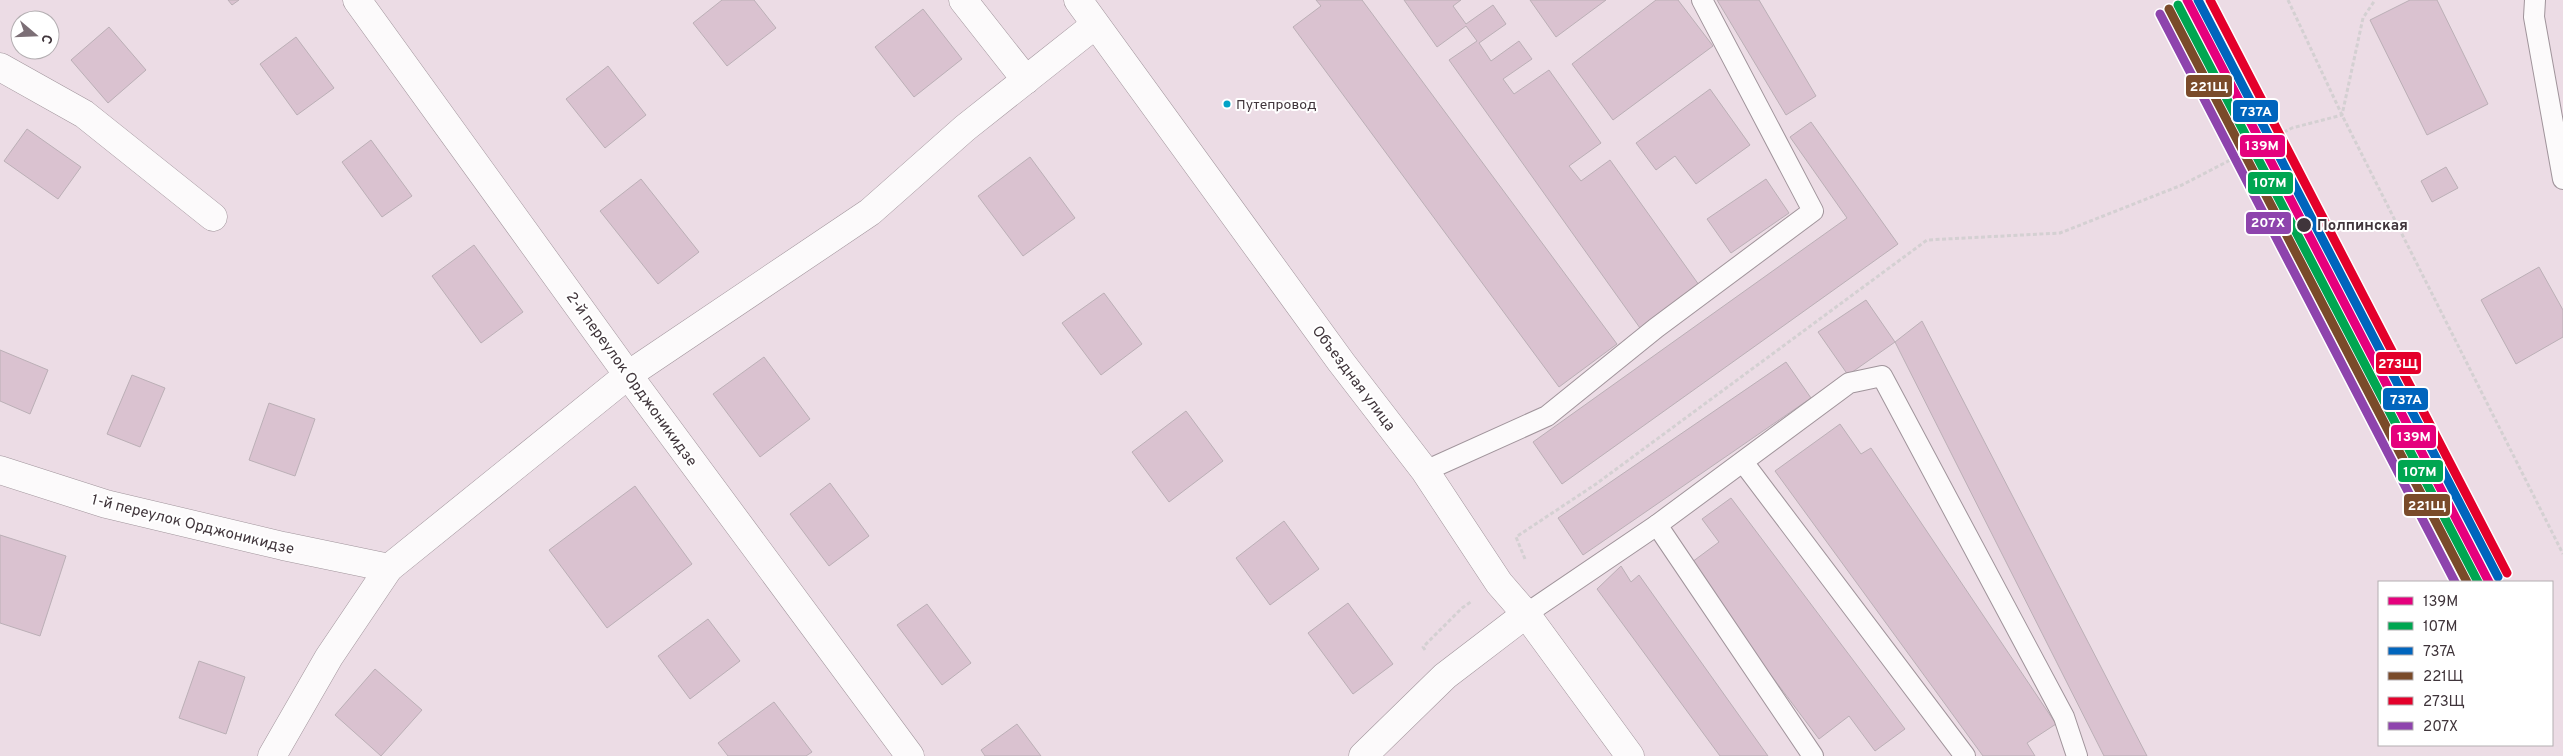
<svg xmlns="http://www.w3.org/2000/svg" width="2563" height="756" viewBox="0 0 2563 756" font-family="Overpass,sans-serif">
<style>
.building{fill:#dac2d0;stroke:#bbafb6}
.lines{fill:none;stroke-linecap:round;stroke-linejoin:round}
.service-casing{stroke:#a0949b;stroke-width:22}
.minor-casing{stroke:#a0949b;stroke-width:29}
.tertiary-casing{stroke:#a0949b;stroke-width:29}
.path{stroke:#d4d0d2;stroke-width:3;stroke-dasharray:4 2.5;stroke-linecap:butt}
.service{stroke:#fcfafb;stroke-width:20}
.minor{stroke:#fcfafb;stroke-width:28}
.tertiary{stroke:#fcfafb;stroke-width:28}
.rail-1-casing{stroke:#fff;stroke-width:12}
.rail-2-casing{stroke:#fff;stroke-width:12}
.rail-3-casing{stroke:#fff;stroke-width:12}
.rail-4-casing{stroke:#fff;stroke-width:12}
.rail-5-casing{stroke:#fff;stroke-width:12}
.rail-6-casing{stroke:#fff;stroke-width:12}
.rail-1{stroke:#e5007d;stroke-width:9}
.rail-2{stroke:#00a651;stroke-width:9}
.rail-3{stroke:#0065bd;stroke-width:9}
.rail-4{stroke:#7a4b2a;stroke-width:9}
.rail-5{stroke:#e4002b;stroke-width:9}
.rail-6{stroke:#8e44ad;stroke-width:9}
.bus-dot{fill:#03a3c7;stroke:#fff;stroke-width:2}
.stop-dot{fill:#40353b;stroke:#fff;stroke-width:2}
.labels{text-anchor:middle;stroke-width:4;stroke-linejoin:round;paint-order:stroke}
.bus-label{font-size:14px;fill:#40353b;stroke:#fff;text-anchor:start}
.stop-label{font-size:15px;font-weight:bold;fill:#40353b;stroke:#fff;text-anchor:start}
.street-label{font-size:15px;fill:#40353b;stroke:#fff}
.line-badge{stroke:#fff;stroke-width:2}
.badge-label{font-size:14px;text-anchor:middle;font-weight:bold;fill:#fff}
</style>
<rect width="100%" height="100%" fill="#ecdce5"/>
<g class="building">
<path d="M228 0H239L232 5Z"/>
<path d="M722 0H754L776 28 727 66 693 23Z"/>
<path d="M1316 0H1362L1617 344 1559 387 1293 27 1321 6Z"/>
<path d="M1404 0H1461L1453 6 1466 24 1493 5 1506 24 1479 43 1491 61 1519 41 1532 59 1503 79 1514 94 1549 70 1601 143 1569 166 1581 181 1610 160 1699 285 1640 328 1449 60 1477 41 1466 26 1437 47Z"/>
<path d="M1530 0H1606L1556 37Z"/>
<path d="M1656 0H1678L1713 46 1613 120 1572 64Z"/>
<path d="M1717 0H1759L1816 96 1786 115Z"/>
<path d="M2410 0H2437L2488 104 2427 135 2370 20Z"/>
<path d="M923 9 962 59 914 97 875 47Z"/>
<path d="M109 27 146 70 108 103 71 60Z"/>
<path d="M296 37 334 88 297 115 260 64Z"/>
<path d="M608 66 646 115 605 148 566 99Z"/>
<path d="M1710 89 1750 145 1696 184 1675 156 1656 170 1636 143Z"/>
<path d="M1811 122 1898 244 1562 484 1533 442 1847 218 1790 137Z"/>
<path d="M27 129 81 167 58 199 4 161Z"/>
<path d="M371 140 412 196 382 217 342 162Z"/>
<path d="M1030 157 1075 218 1023 256 978 196Z"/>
<path d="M2446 167 2458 188 2432 202 2421 181Z"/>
<path d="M641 179 699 252 658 284 600 211Z"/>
<path d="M1766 179 1789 213 1731 253 1707 219Z"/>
<path d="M474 245 523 312 481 343 432 276Z"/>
<path d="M2539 267 2563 310V337L2516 364 2481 300Z"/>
<path d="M1104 293 1142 344 1101 375 1062 323Z"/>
<path d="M1866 300 1895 342 1848 375 1818 332Z"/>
<path d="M1922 321 2147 756H2104L1895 342Z"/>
<path d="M0 350 48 370 30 414 0 401Z"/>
<path d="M764 357 810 419 760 457 713 394Z"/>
<path d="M1786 362 1811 398 1583 555 1558 518Z"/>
<path d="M132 375 165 388 140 447 107 434Z"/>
<path d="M269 403 315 419 295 476 249 460Z"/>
<path d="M1186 411 1223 461 1169 502 1132 452Z"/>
<path d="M1840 424 1861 454 1871 448 2056 724 2027 743 2035 756H1983L1775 471Z"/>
<path d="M830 483 869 536 829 566 790 514Z"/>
<path d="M635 486 692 564 607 628 549 550Z"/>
<path d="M1731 498 1905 729 1875 751 1849 716 1819 739 1688 565 1719 542 1702 519Z"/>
<path d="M1284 521 1319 569 1270 605 1236 558Z"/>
<path d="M0 535 66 556 40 636 0 623Z"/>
<path d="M1621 566 1631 582 1639 575 1768 756H1720L1597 589Z"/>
<path d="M1348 603 1393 664 1353 694 1308 633Z"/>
<path d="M927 604 971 663 942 685 897 625Z"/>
<path d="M708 619 740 661 690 699 658 656Z"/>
<path d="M199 661 245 677 226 734 179 718Z"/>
<path d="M375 669 422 710 381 756 335 715Z"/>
<path d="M774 702 812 752 806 756H728L718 743Z"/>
<path d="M1017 724 1041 756H985L981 750Z"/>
</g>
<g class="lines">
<g class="service-casing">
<g id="service">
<path d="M2535 0 2534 17 2563 179"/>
<path d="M1743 462 1965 756"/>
<path d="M1425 471 1547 416 1656 328 1813 211 1702 0"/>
<path d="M1657 525 1813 756"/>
<path d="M1526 614 1657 525 1849 383 1882 376 2064 717 2077 756"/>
</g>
</g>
<g class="minor-casing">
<g id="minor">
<path d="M357 0 628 375 910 756"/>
<path d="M963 0 1026 80"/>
<path d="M0 67 84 114 213 217"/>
<path d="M0 470 106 504 283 546 389 568"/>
<path d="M272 756 329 657 389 568 628 375 870 212 965 128 1095 25"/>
<path d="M1363 756 1445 676 1526 614"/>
</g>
</g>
<g class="tertiary-casing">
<path id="tertiary" d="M1078 0 1341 362 1425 471 1499 583 1526 614 1630 756"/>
</g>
<g class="path">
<path d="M2288 0 2342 115 2563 554"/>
<path d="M1525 559 1516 537 1596 484 1927 240 2060 233 2182 185 2292 128 2342 115 2363 18 2375 0"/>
<path d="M1425 650 1423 647 1462 608 1472 601"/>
</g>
<use href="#service" class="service"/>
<use href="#minor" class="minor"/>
<use href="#tertiary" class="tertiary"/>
<g class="rail-1-casing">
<path id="rail-1" d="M2187 0 2489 582"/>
</g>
<g class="rail-2-casing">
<path id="rail-2" d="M2178 5 2478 582"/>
</g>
<g class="rail-3-casing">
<path id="rail-3" d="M2198 0 2498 577"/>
</g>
<g class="rail-4-casing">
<path id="rail-4" d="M2169 9 2467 582"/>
</g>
<g class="rail-5-casing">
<path id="rail-5" d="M2210 0 2507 573"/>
</g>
<g class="rail-6-casing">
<path id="rail-6" d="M2160 14 2455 582"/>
</g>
<use href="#rail-1" class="rail-1"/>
<use href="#rail-2" class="rail-2"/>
<use href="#rail-3" class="rail-3"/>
<use href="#rail-4" class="rail-4"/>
<use href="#rail-5" class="rail-5"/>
<use href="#rail-6" class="rail-6"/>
</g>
<circle class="bus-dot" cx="1227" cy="104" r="4.5"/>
<circle class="stop-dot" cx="2304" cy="225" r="8"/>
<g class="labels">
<g class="bus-label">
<text x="1236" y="109">Путепровод</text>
</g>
<g class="stop-label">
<text x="2317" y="230">Полпинская</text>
</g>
<g class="street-label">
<text transform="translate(1354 378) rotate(53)" y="5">Объездная улица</text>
<text transform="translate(632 379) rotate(54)" y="5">2-й переулок Орджоникидзе</text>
<text transform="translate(193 524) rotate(14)" y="5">1-й переулок Орджоникидзе</text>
</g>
</g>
<g class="line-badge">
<rect x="2185" y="74" width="48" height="24" rx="5" fill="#7a4b2a"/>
<rect x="2232" y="99" width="47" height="24" rx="5" fill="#0065bd"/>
<rect x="2239" y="134" width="47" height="24" rx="5" fill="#e5007d"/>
<rect x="2247" y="171" width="47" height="24" rx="5" fill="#00a651"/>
<rect x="2245" y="211" width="47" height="24" rx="5" fill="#8e44ad"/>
<rect x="2375" y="351" width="47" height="24" rx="5" fill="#e4002b"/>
<rect x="2382" y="387" width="47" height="24" rx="5" fill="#0065bd"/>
<rect x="2390" y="424" width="47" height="25" rx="5" fill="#e5007d"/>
<rect x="2397" y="459" width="47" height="24" rx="5" fill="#00a651"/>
<rect x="2403" y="493" width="48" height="24" rx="5" fill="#7a4b2a"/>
</g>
<g class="badge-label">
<text x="2209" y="91">221Щ</text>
<text x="2256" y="116">737А</text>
<text x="2262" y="150">139М</text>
<text x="2270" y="187">107М</text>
<text x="2268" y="227">207Х</text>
<text x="2398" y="368">273Щ</text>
<text x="2406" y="404">737А</text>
<text x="2414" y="441">139М</text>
<text x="2420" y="476">107М</text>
<text x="2427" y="510">221Щ</text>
</g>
<rect x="2378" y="581" width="175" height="165" fill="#ffffff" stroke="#b3aeb1"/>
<rect x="2388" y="597" width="25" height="8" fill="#e5007d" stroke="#b3aeb1"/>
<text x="2423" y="606" font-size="15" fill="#40353b">139М</text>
<rect x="2388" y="622" width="25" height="8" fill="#00a651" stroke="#b3aeb1"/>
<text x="2423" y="631" font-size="15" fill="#40353b">107М</text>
<rect x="2388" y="647" width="25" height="8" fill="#0065bd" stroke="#b3aeb1"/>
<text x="2423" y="656" font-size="15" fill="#40353b">737А</text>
<rect x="2388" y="672" width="25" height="8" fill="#7a4b2a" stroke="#b3aeb1"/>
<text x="2423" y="681" font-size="15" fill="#40353b">221Щ</text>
<rect x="2388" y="697" width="25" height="8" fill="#e4002b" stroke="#b3aeb1"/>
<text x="2423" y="706" font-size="15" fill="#40353b">273Щ</text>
<rect x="2388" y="722" width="25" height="8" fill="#8e44ad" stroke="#b3aeb1"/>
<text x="2423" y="731" font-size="15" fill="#40353b">207Х</text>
<g transform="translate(35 35) rotate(109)"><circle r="24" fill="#ffffff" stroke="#b3aeb1"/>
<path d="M0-4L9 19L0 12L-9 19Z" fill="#7c6f76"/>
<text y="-8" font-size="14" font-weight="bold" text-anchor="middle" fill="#40353b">С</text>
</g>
</svg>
